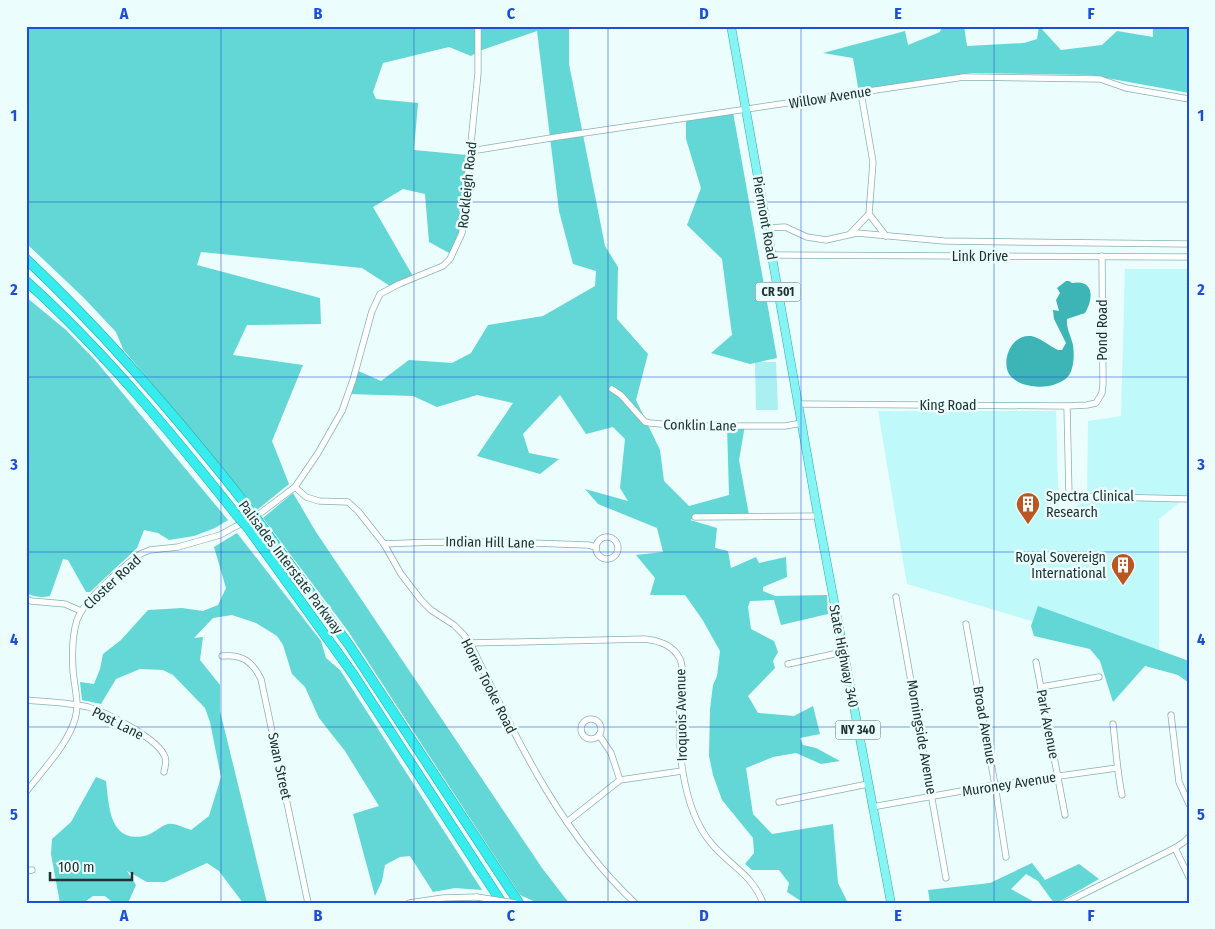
<svg xmlns="http://www.w3.org/2000/svg" width="1215" height="929" viewBox="0 0 1215 929" font-family="'Fira Sans Condensed',sans-serif">
<style>
.built{fill:#c0f9f9}
.green{fill:#abf0f0}
.forest{fill:#63d6d6}
.water{fill:#3db4b5}
.lines{fill:none;stroke-linecap:round;stroke-linejoin:round}
.minor-casing{stroke:#86b3b2;stroke-width:7}
.major-casing{stroke:#2fabab;stroke-width:9}
.highway-casing{stroke:#2fabab;stroke-width:10}
.minor{stroke:#fff;stroke-width:5.5}
.major{stroke:#87f4f4;stroke-width:8}
.highway{stroke:#37ecec;stroke-width:9}
.minor-bridge-casing{stroke:#86b3b2;stroke-width:7;stroke-linecap:butt}
.highway-bridge-casing{stroke:#2fabab;stroke-width:10;stroke-linecap:butt}
.minor-bridge{stroke:#fff;stroke-width:5.5}
.highway-bridge{stroke:#37ecec;stroke-width:9}
.grid{fill:none;stroke:#1d4ed8;stroke-width:1;stroke-opacity:0.55}
.labels{text-anchor:middle;stroke-width:5;stroke-linejoin:round;paint-order:stroke}
.shield{fill:#ebfdfd;stroke:#5d6f6f;stroke-width:1}
.shield-label{font-size:12px;font-weight:bold;fill:#203232}
.street-label{font-size:14px;fill:#203232;stroke:#ebfdfd}
.poi-label{font-size:14px;fill:#203232;stroke:#ebfdfd;text-anchor:start}
.neatline{fill:none;stroke:#1d4ed8;stroke-width:2}
.grid-label{font-size:16px;text-anchor:middle;font-weight:bold;fill:#1d4ed8}
</style>
<rect width="100%" height="100%" fill="#ebfdfd"/>
<path class="built" d="M1125 269H1189V495L1159 519V659L907 584 878 411H1056L1059 518 1087 499 1088 421 1121 416Z"/>
<path class="green" d="M755 362H776L778 410H756Z"/>
<g class="forest">
<path d="M26 26H569V64L605 246 618 267 617 319 648 354 636 400 660 450 664 481 689 506 729 495 727 425H745L739 460 749 515 703 514 690 520 717 528 715 548 728 551 731 568 756 557 759 563 786 557 787 577 763 587V591L775 596 827 595 828 614 781 625 774 600 750 601 748 607 751 629 774 641 778 652 773 661 775 668 748 696 758 713 794 716 813 706 820 734 800 738 803 745 816 748 840 761 821 764 796 753 773 757 746 768 753 814 772 834 833 824 838 883 848 903H804L787 892 789 883 779 870H752L745 864 754 853 753 838 722 800 713 775 709 756 710 709 713 685 717 676 720 651 702 619 685 595H650L655 578 636 555 663 552 657 528 598 504 585 489 628 501 620 488 625 439 613 427 586 434 560 395 523 434 529 453 559 459 540 474 477 456 513 403 477 395 437 407 413 396 348 394 356 370 381 381 409 360 452 363 471 353 488 325 543 316 595 286 596 271 573 264 559 211 537 31 479 51 471 56 449 47 383 63 373 92 376 99 418 103 414 150 467 155 461 233 451 254 429 242 425 194 403 189 373 207 414 278 390 286 362 268 201 252 197 265 320 298 321 324 247 325 233 355 303 365 272 441 289 484 257 510 123 349 116 332 83 297 26 243Z"/>
<path d="M942 26H964L967 46 1024 43 1037 39 1039 26 1061 50 1102 45 1117 31 1153 37V26H1189V93L1090 75 971 73 859 93 853 58 823 53 905 31 908 45 940 32Z"/>
<path d="M733 112 777 358 750 364 711 353 732 335 722 259 687 225 701 188 686 139V117Z"/>
<path d="M26 297 66 330 95 360 228 520 215 528 194 536 169 540 158 533 144 530 137 548 90 592H86L68 560 63 559 50 596C41 598 35 597 26 593Z"/>
<path d="M293 493 316 532 542 868 569 903H538L520 895 348 631 263 518Z"/>
<path d="M237 533 321 641 326 658 340 670 482 890 455 888 433 892 410 856 400 857 385 865 382 881 375 896 353 814 379 806 345 751 319 718 305 687 292 674 283 645 277 636 256 623 232 615 213 618 194 638 203 637 200 660 220 685V711L267 903H243L219 871 207 863 165 882H147L127 871 136 885 128 903H113L105 896H93L83 903H60L51 854 52 839 71 822 96 777 106 781C109 805 109 843 144 836 152 835 160 826 168 824 176 823 184 828 191 830L209 816 221 777 210 722 205 708 173 675 163 670 140 669 116 679 101 704 82 700 80 682 94 684 100 669 103 654 121 640 148 610 182 608 203 611 218 605 226 588 214 547Z"/>
<path d="M1038 606 1189 661V683L1178 675 1145 666 1113 702 1100 661 1090 649 1034 636 1031 626Z"/>
<path d="M1032 863 1045 880 1079 864 1099 879 1057 903H1054L1038 881 1026 874 1011 889 1036 903H930L928 890 990 883Z"/>
</g>
<path class="water" d="M1066 281H1069L1072 283C1094 279 1094 298 1085 313L1067 319C1066 329 1071 336 1073 345 1074 352 1074 362 1072 368 1070 378 1062 382 1053 385 1040 389 1014 386 1008 372 1002 357 1013 334 1031 336 1041 338 1049 346 1058 350H1062L1066 343 1054 319 1053 310 1059 311 1056 300 1060 293 1057 288Z"/>
<g class="lines">
<g class="minor-casing">
<g id="minor">
<path d="M861 93 873 162 869 214 886 236"/>
<path d="M471 151 557 137 964 77 1100 79 1126 88 1189 99"/>
<path d="M767 228 785 227 807 237 826 240 857 233 944 241 1189 244"/>
<path d="M850 234 869 214"/>
<path d="M771 255 1189 257"/>
<path d="M612 389 621 395 645 422 650 423 682 426H785L802 423"/>
<path d="M799 404 1067 406 1087 405 1096 403 1102 393 1103 384 1102 256"/>
<path d="M1067 406 1069 496 1189 499"/>
<path d="M295 487 306 497 319 501 348 502 358 511 384 544 401 574 421 600 431 610 454 625 463 634 470 643C515 735 559 832 635 903"/>
<path d="M695 517 818 516"/>
<circle cx="607" cy="548" r="11"/>
<path d="M384 544C452 540 520 542 588 545L596 547"/>
<path d="M896 597 946 878"/>
<path d="M26 599 31 601 65 604 81 611"/>
<path d="M966 624 995 785 1006 857"/>
<path d="M470 643 645 639C660 641 673 645 680 659 685 671 681 687 680 700 679 724 679 750 683 773 687 797 695 824 711 843 730 866 752 874 763 903"/>
<path d="M222 656C242 654 252 661 261 679L308 903"/>
<path d="M1036 662 1065 815"/>
<path d="M788 664 843 652"/>
<path d="M1041 687 1099 677"/>
<path d="M26 700C46 702 68 702 88 707 106 712 159 739 165 757 167 762 165 766 164 772"/>
<path d="M1171 715 1179 782 1189 804"/>
<circle cx="591" cy="729" r="10"/>
<path d="M1113 724C1116 748 1117 772 1122 795"/>
<path d="M599 735 611 753 620 780"/>
<path d="M26 792C42 771 68 744 75 719 80 704 74 686 73 670 72 654 72 636 77 620 85 598 121 569 140 554L150 550 178 547 220 535 262 512 295 487 318 453 342 411 353 380 372 311 380 294 399 284 443 266 450 259 462 233 478 73V26"/>
<path d="M779 802 868 784"/>
<path d="M872 807 995 785 1117 768"/>
<path d="M567 822 620 780 682 771"/>
<path d="M1175 848 1189 877"/>
<path d="M26 871 32 870"/>
<path d="M409 903 443 898 477 897"/>
<path d="M1065 903 1175 848 1184 842 1189 837"/>
</g>
</g>
<g class="major-casing">
<path id="major" d="M731 26 818 516 891 903"/>
</g>
<g class="highway-casing">
<g id="highway">
<path d="M26 259C108 336 182 423 251 511"/>
<path d="M26 281C105 352 173 435 239 518"/>
<path d="M259 522 349 645 519 903"/>
<path d="M248 528 353 674 502 903"/>
</g>
</g>
<use href="#minor" class="minor"/>
<use href="#major" class="major"/>
<use href="#highway" class="highway"/>
<g class="minor-bridge-casing">
<path id="minor-bridge" d="M477 897 515 903"/>
</g>
<g class="highway-bridge-casing">
<g id="highway-bridge">
<path d="M251 511 259 522"/>
<path d="M239 518 248 528"/>
</g>
</g>
<use href="#minor-bridge" class="minor-bridge"/>
<use href="#highway-bridge" class="highway-bridge"/>
</g>
<path class="grid" d="M221 26V903M414 26V903M608 26V903M801 26V903M994 26V903M26 202H1189M26 377H1189M26 552H1189M26 727H1189"/>
<defs>
<g id="building-pin" transform="scale(1.25)"><path d="M0 17L-7.5 6A9.5 9.5 0 1 1 7.5 6Z" fill="#ba5620" stroke="#ebfdfd"/><path d="M-4-6H4V6H1V3H-1V6H-4ZM-2.5-4.3h1.7v1.8h-1.7ZM.8-4.3h1.7v1.8H.8ZM-2.5-1h1.7V.8h-1.7ZM.8-1h1.7V.8H.8Z" fill="#fff"/></g>
</defs>
<g fill-rule="evenodd">
<use href="#building-pin" x="1028" y="504"/>
<use href="#building-pin" x="1123" y="565"/>
</g>
<g class="labels">
<g class="shield">
<rect x="755.5" y="282.5" width="45" height="19" rx="4"/>
<rect x="835.5" y="720.5" width="45" height="19" rx="4"/>
</g>
<g class="shield-label">
<text x="778" y="296">CR 501</text>
<text x="858" y="734">NY 340</text>
</g>
<g class="street-label">
<text transform="translate(830 97) rotate(-9)" y="5">Willow Avenue</text>
<text transform="translate(467 185) rotate(-84)" y="5">Rockleigh Road</text>
<text transform="translate(765 218) rotate(80)" y="5">Piermont Road</text>
<text x="980" y="261">Link Drive</text>
<text transform="translate(1102 330) rotate(-90)" y="5">Pond Road</text>
<text x="948" y="410">King Road</text>
<text transform="translate(700 425) rotate(1)" y="5">Conklin Lane</text>
<text transform="translate(490 542) rotate(1)" y="5">Indian Hill Lane</text>
<text transform="translate(291 567) rotate(53)" y="5">Palisades Interstate Parkway</text>
<text transform="translate(112 582) rotate(-43)" y="5">Closter Road</text>
<text transform="translate(844 656) rotate(79)" y="5">State Highway 340</text>
<text transform="translate(489 686) rotate(63)" y="5">Horne Tooke Road</text>
<text transform="translate(681 715) rotate(-91)" y="5">Iroquois Avenue</text>
<text transform="translate(118 723) rotate(27)" y="5">Post Lane</text>
<text transform="translate(1048 724) rotate(79)" y="5">Park Avenue</text>
<text transform="translate(985 725) rotate(80)" y="5">Broad Avenue</text>
<text transform="translate(922 737) rotate(80)" y="5">Morningside Avenue</text>
<text transform="translate(280 766) rotate(78)" y="5">Swan Street</text>
<text transform="translate(1009 784) rotate(-9)" y="5">Muroney Avenue</text>
</g>
<g class="poi-label">
<text x="1046" y="501">Spectra Clinical<tspan x="1046" dy="16">Research</tspan></text>
<text x="1106" y="562" text-anchor="end">Royal Sovereign<tspan x="1106" dy="16">International</tspan></text>
</g>
</g>
<rect width="1215" height="929" fill="none" stroke="#ebfdfd" stroke-width="55"/>
<path d="M50 872v8h82v-8" fill="none" stroke="#203232" stroke-width="2.5"/>
<text x="58" y="872" font-size="15" fill="#203232" stroke="#ebfdfd" stroke-width="4" paint-order="stroke">100 m</text>
<rect x="28" y="28" width="1160" height="874" class="neatline"/>
<g class="grid-label">
<text x="124" y="19">A</text>
<text x="318" y="19">B</text>
<text x="511" y="19">C</text>
<text x="704" y="19">D</text>
<text x="898" y="19">E</text>
<text x="1091" y="19">F</text>
<text x="14" y="121">1</text>
<text x="1201" y="121">1</text>
<text x="14" y="295">2</text>
<text x="1201" y="295">2</text>
<text x="14" y="470">3</text>
<text x="1201" y="470">3</text>
<text x="14" y="645">4</text>
<text x="1201" y="645">4</text>
<text x="14" y="820">5</text>
<text x="1201" y="820">5</text>
<text x="124" y="921">A</text>
<text x="318" y="921">B</text>
<text x="511" y="921">C</text>
<text x="704" y="921">D</text>
<text x="898" y="921">E</text>
<text x="1091" y="921">F</text>
</g>
</svg>
